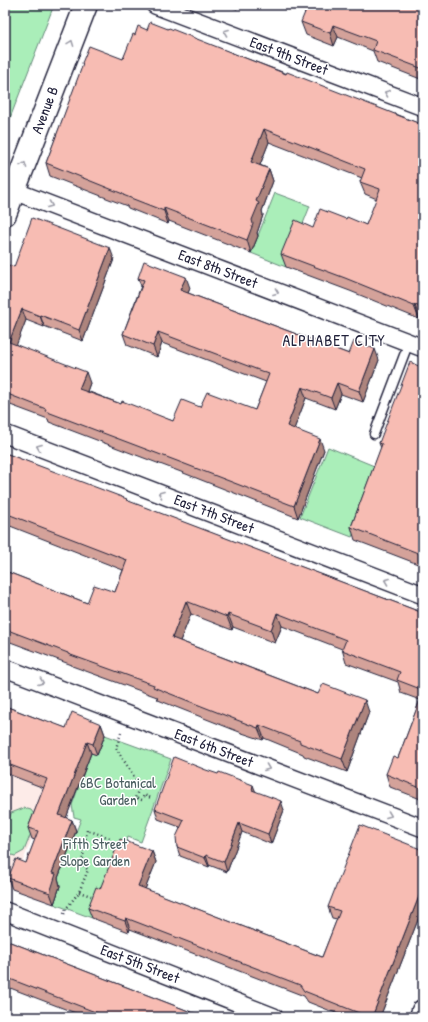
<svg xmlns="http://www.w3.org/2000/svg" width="428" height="1022" viewBox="0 0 428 1022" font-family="'Patrick Hand',sans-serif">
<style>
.built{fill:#fdebe8}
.green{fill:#aaeeb9;stroke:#66887a}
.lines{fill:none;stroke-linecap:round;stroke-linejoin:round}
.lane-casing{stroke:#22223b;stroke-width:11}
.street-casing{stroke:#22223b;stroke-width:20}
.secondary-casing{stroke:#22223b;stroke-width:25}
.path{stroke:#22223b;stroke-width:2.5;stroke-dasharray:1 3;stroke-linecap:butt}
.lane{stroke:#fff;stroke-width:8}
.street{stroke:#fff;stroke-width:17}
.secondary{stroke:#fff;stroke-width:22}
.wall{fill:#d4a29a;stroke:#22223b}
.shaded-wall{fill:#ad847d;stroke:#22223b}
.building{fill:#f7bcb3;stroke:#22223b}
.oneway{stroke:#9c9ca7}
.labels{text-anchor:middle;stroke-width:3;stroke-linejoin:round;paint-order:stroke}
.street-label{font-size:15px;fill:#22223b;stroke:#fff}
.park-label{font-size:15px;fill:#4b5f61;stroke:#fff}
.neighbourhood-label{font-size:16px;letter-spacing:1px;fill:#22223b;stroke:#fff}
</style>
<rect width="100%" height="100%" fill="#fff"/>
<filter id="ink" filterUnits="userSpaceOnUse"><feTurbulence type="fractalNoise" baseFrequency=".025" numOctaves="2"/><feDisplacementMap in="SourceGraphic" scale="8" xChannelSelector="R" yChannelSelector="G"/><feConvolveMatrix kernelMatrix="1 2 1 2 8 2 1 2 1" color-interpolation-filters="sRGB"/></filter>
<g filter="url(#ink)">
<path class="built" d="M5 715 66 737 40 818 12 889 5 884Z"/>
<g class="green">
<path d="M5 5H54L5 131Z"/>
<path d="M275 193 310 206 286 267 251 253Z"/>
<path d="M328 447 379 468 352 537 300 517Z"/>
<path d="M105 735 171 759 141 842 128 837 104 899 99 898 92 918 54 904 60 886 58 878 81 819 74 817 72 805 91 753 97 755Z"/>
<path d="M24 808 31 810 37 818 24 851 15 856 5 853V819L9 820 11 813Z"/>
</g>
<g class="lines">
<g class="lane-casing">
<path id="lane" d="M374 434 409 342"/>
</g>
<g class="street-casing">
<g id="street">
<path d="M155 5 423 107"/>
<path d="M14 191 423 348"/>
<path d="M5 434 423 595"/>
<path d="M5 668 423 828"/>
<path d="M5 911 274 1017"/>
</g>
</g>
<g class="secondary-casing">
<g id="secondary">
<path d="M5 214 86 5"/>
<path d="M421 1017 423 1011"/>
</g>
</g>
<g class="path">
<path d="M121 733 116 748 140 786 135 798 142 800 144 795 151 798"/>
<path d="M79 892 91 896"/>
<path d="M64 914 66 909 79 892 88 870 82 863 87 830 110 838"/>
</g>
<use href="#lane" class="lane"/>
<use href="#street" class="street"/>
<use href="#secondary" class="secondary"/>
</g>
<g class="wall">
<path d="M227 5H238L237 9Z"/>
<path d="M423 5V80L377 62 373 51 338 37 334 46 306 35 301 22Z"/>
<path d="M168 29 423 125V319L419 318V319L350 291 286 267 281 254 313 228 346 219 366 225 377 199 365 194 360 182 362 178 269 142 260 165 269 169 273 181 262 211 263 215 257 233 258 236 251 253 169 221 168 224 128 208 127 206 50 176 46 163 83 66 82 63 123 59 135 35 147 30Z"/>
<path d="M114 259 83 341 44 326V327L26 320 16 345 90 383 87 391 121 404 173 421 200 407 255 410 266 382 162 343 157 357 127 345 123 334 141 286 138 278 190 288 188 293 349 354 379 360 363 402 341 394 335 409 306 398 294 429 324 450 298 518 181 472 49 422 48 419 5 403V275L14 267Z"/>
<path d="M423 368V566L355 540 351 527 381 448 379 443Z"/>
<path d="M5 453 127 501 423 613V800L390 787 386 774 398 758 420 700 401 693 398 682 346 663 342 649 282 626 275 643 233 627 232 630 191 614 180 641 318 694 369 712 347 772 304 756 303 754 264 738 263 740 242 733 158 700 157 697 72 666V665L5 640V571L87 603 115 592 123 570 5 524Z"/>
<path d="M5 706 44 721 66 728 101 724 105 735 97 755 91 753 66 818 72 820 76 831 58 878 60 886 54 904 12 889 8 878 26 863 35 840 32 839 28 828 44 788 5 773Z"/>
<path d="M255 791 284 810 271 844 242 832 227 872 209 865V867L180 856 177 847 180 827 158 819 155 809Z"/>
<path d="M423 850V907L380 1017H346L308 1002 304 996 130 929 129 932 92 918 88 908 100 889 152 851 156 862 145 889 322 957 337 919 332 918 328 907Z"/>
<path d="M5 940 204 1017H86L5 986Z"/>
</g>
<g class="shaded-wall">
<path d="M333 25 338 37 334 46 330 33Z"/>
<path d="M264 129 269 142 256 175 251 162Z"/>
<path d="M269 169 273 181 262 211 263 215 257 233 258 236 251 253 247 240 256 201Z"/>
<path d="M164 208 169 221 168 224 164 211Z"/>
<path d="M110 248 114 259 83 341 79 330Z"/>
<path d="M186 277 190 288 185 301 180 290Z"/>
<path d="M415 305 419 318V319L414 306Z"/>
<path d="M22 309 26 320 13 354 9 342Z"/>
<path d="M40 315 44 326V327L40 316Z"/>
<path d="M158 332 162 343 157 357 153 346Z"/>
<path d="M375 349 379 360 363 402 359 391Z"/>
<path d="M86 372 90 383 84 400 79 389Z"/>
<path d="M337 383 341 394 335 409 331 398Z"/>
<path d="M302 387 306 398 291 437 287 426Z"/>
<path d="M320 439 324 450 298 518 294 506Z"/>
<path d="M186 601 191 614 176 651 172 638Z"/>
<path d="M277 613 282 626 275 643 271 630Z"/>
<path d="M228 614 233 627 232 630 227 617Z"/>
<path d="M365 700 369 712 347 772 342 759Z"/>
<path d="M101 724 105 735 97 755 93 744Z"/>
<path d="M259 725 264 738 263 740 258 728Z"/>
<path d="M87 742 91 753 63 826 59 815Z"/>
<path d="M253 785 257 795 252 790Z"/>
<path d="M281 801 284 810 271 844 268 834Z"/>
<path d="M72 820 76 831 58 878 60 886 54 904 50 893 52 873Z"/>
<path d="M239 823 242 832 227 872 224 862Z"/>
<path d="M152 851 156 862 142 897 138 886Z"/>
<path d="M206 855 209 865V867L205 858Z"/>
<path d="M423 886V907L380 1017H372Z"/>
<path d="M126 918 130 929 129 932 125 921Z"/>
</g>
<g class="building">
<path d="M308 5H423V69L373 50 376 41 333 25 330 33 301 22Z"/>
<path d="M150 22 168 29 169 28 286 74 287 72 423 125V308L415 305 414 306 345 278 281 254 295 220 313 228 320 209 346 219 347 217 366 225 380 189 360 182 365 169 264 129 251 162 269 169 256 201 259 203 252 220 253 224 247 240 164 208V211L123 195V194L46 163 83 64 82 63 89 46 123 59 133 34 135 35 138 26 147 30Z"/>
<path d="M32 218 110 248 79 330 40 315V316L22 309 9 342 86 372 79 389 121 404 122 401 173 421 182 400 200 407 207 392 255 410 269 374 158 332 153 346 123 334 144 280 138 278 144 261 186 277 180 290 349 354 354 341 375 349 359 391 337 383 331 398 302 387 287 426 320 439 294 506 177 461 45 411 46 409 5 393V275L9 265 14 267Z"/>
<path d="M410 362 423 368V555L351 527 382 444 379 443Z"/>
<path d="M5 453 127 499 126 500 423 613V690L397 680 400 672 342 650 346 640 277 613 271 630 228 614 227 617 186 601 172 638 318 694 323 684 365 700 342 759 300 743V741L259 725 258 728 237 720 153 687 154 685 68 654V653L5 629V571L87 603 94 585 115 592 127 560 5 513Z"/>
<path d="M423 692V789L386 774 393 756 398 758Z"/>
<path d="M5 706 44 721 45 720 66 728 72 712 101 724 93 744 87 742 59 815 72 820 52 873 56 874 50 893 8 878 16 859 26 863 38 831 28 828 47 779 5 763Z"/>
<path d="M174 757 206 770 218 774 219 772 253 785 252 790 281 801 268 834 239 823 224 862 206 855 205 858 177 847 176 837 184 820 155 809Z"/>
<path d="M360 825 423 850V886L372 1017H369L304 991 300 985 126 918 125 921 88 908 96 887 100 889 120 839 152 851 138 886 322 957 340 911 328 907Z"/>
<path d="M5 940 204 1017H108L5 977Z"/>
</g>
<defs><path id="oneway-chevron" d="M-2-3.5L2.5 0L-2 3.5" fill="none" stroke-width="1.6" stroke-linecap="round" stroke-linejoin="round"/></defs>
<g class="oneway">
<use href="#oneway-chevron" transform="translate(226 32) rotate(-159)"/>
<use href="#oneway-chevron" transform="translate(71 43) rotate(-69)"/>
<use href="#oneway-chevron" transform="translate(387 93) rotate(-159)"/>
<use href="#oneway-chevron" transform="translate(24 165) rotate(-69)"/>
<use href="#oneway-chevron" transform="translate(50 205) rotate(21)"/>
<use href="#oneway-chevron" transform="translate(276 292) rotate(21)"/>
<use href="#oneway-chevron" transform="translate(39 447) rotate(-159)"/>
<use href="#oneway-chevron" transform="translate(161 494) rotate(-159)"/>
<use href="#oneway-chevron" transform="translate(387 581) rotate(-159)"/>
<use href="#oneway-chevron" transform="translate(41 682) rotate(21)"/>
<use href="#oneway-chevron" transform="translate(267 768) rotate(21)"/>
<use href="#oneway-chevron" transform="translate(389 815) rotate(21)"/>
</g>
</g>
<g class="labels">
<g class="street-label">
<text transform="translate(289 56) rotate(21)" y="5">East 9th Street</text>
<text transform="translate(45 110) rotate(-69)" y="5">Avenue B</text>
<text transform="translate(218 269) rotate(21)" y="5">East 8th Street</text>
<text transform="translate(214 514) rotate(21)" y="5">East 7th Street</text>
<text transform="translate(214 748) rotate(21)" y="5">East 6th Street</text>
<text transform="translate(140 964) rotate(21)" y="5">East 5th Street</text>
</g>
<g class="park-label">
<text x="118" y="788">6BC Botanical<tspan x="118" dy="17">Garden</tspan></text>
<text x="95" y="849">Fifth Street<tspan x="95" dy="17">Slope Garden</tspan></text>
</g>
<g class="neighbourhood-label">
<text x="334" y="346">ALPHABET CITY</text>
</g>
</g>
<rect width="428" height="1022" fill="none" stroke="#fff" stroke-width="20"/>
<rect x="10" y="10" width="408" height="1002" fill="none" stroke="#22223b" stroke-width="1.5" filter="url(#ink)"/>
</svg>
